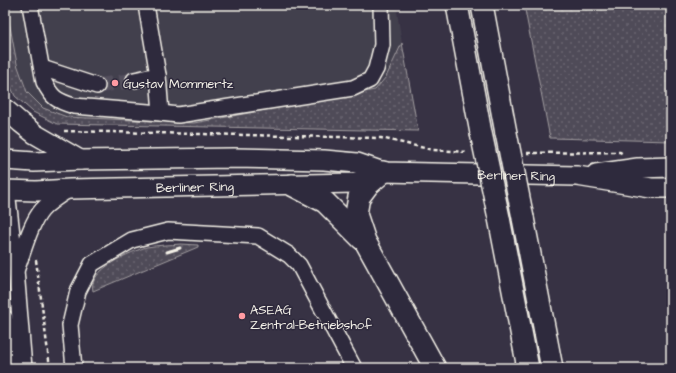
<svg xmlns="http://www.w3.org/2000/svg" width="676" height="373" viewBox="0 0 676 373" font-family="'Architects Daughter',sans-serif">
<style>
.built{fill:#433f4e}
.grass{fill:url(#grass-dots);stroke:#a29ea0}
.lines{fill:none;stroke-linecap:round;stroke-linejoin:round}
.minor-tunnel{stroke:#534f5d;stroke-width:15;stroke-dasharray:15 8;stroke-linecap:butt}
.minor-casing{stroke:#f4f1e8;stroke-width:18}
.major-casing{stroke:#f4f1e8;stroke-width:22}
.highway-casing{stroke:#f4f1e8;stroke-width:24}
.path{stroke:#f4f1e8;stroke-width:2.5;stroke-dasharray:4 3;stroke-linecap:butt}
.minor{stroke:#2f2a3d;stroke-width:15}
.major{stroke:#2f2a3d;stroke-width:19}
.highway{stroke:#2f2a3d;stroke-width:21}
.rail{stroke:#f4f1e8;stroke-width:3}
.highway-bridge-casing{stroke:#f4f1e8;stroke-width:24;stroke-linecap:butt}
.highway-bridge{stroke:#2f2a3d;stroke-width:21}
.poi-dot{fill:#ff9aa2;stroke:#2f2a3d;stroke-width:1.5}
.labels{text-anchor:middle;stroke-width:3;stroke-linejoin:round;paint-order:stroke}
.poi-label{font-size:13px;fill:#f4f1e8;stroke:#2f2a3d;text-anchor:start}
.street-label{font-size:13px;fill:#f4f1e8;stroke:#2f2a3d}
</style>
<defs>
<pattern id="grass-dots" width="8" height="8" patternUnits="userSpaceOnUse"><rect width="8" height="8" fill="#504b59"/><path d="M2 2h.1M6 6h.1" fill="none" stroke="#6a6571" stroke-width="1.8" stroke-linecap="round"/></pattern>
</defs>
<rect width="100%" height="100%" fill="#373244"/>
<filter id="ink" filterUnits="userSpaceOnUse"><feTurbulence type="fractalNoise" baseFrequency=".025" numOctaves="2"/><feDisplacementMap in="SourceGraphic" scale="8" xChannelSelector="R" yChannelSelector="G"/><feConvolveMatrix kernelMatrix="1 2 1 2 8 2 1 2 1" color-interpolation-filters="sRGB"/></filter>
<g filter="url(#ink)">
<path class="built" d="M6 5H396L402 43 386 77 375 90 194 123 67 117 43 108 27 92 17 64Z"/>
<g class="grass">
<path d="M5 5H6L17 64 27 92 43 108 67 117 194 123 375 90 386 77 402 43 418 131 57 124 33 112 15 96 5 74Z"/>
<path d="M524 5H671V141L550 138Z"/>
<path d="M181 244 198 245V247L93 291C87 270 132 251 147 247 158 245 170 245 181 244Z"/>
</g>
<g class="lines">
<path class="minor-tunnel" d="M97 86 134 80"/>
<g class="minor-casing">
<g id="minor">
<path d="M30 5 44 82C52 98 57 101 74 106L161 113 178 115 353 88 370 80 376 69 382 45 381 5"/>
<path d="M146 5 158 75 161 113"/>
<path d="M42 68 97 86"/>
<path d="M134 80 158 75"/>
<path d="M7 190 16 270 24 368"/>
<path d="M17 268C24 250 30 224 42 210 50 201 60 195 70 189"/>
<path d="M5 318 16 366"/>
<path d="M74 368 70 325 78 291 92 264 132 240 168 231 258 236 289 255 299 265 354 368"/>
</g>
</g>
<g class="major-casing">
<g id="major">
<path d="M5 109 21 123 35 134 80 160"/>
<path id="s1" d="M5 160 34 162 80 160 234 158 324 160 357 163 383 172 577 176 651 188H671"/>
<path d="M596 174 638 168 671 167"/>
<path id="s2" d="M5 190 36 191 70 189 354 183 382 173"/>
</g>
</g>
<g class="highway-casing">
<g id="highway">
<path d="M457 5 481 133"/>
<path d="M482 5 506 133"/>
<path d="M383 172 368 185 359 197 356 214 365 241 435 368"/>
<path d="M292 185 325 202 362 239"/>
<path d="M499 218 528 368"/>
<path d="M523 218 552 368"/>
</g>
</g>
<g class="path">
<path d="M64 131 381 138 433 150 468 152"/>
<path d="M527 153 620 152 623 154"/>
<path d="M36 260 50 368"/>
</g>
<use href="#minor" class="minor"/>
<use href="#major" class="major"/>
<use href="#highway" class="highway"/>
<path class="rail" d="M167 252 180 248"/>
<g class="highway-bridge-casing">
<g id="highway-bridge">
<path d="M481 133 499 218"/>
<path d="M506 133 523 218"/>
</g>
</g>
<use href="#highway-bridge" class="highway-bridge"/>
</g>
</g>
<g class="poi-dot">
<circle cx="115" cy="83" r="4"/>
<circle cx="242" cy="316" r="4"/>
</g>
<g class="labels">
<g class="poi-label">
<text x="123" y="88">Gustav Mommertz</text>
<text x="250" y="314">ASEAG<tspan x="250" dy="15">Zentral-Betriebshof</tspan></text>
</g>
<g class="street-label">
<text dy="5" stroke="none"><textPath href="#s1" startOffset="513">Berliner Ring</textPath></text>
<text dy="5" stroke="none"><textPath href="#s2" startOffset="190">Berliner Ring</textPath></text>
</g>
</g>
<rect width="676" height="373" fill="none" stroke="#2f2a3d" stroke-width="20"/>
<rect x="10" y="10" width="656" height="353" fill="none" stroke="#f4f1e8" stroke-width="1.5" filter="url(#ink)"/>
</svg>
